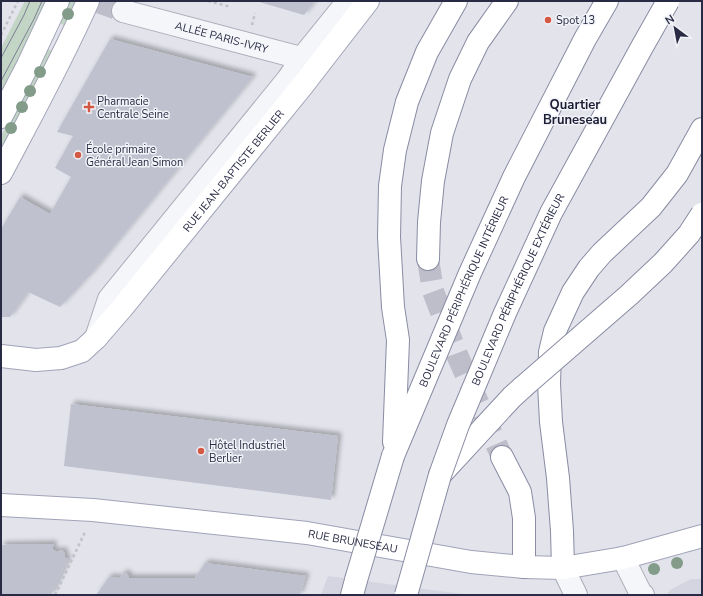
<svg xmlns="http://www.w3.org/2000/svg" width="703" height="596" viewBox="0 0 703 596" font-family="'Nunito Sans',sans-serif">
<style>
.built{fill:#d4d5e0}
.green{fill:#c3d5c4}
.building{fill:#bfc1ce;filter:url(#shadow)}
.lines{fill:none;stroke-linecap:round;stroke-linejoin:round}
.minor-tunnel{stroke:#bdbeca;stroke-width:22;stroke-dasharray:22 11;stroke-linecap:butt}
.highway-tunnel{stroke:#bdbeca;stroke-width:22;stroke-dasharray:22 11;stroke-linecap:butt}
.minor-casing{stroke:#aaacb9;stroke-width:24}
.major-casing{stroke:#a1a3b8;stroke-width:24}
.highway-casing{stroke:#898ca3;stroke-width:24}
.path{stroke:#c0c1ca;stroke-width:2.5;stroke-dasharray:3 3;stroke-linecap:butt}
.minor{stroke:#f5f6f9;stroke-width:22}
.major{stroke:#fff;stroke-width:22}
.highway{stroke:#fff;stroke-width:22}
.tram{stroke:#7b7d96;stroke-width:1}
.highway-bridge-casing{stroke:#898ca3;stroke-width:24;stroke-linecap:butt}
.highway-bridge{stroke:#fff;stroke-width:22}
.tree{fill:#839c8a}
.poi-dot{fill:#d45944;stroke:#f2f3f8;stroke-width:1.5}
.labels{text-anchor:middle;stroke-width:3;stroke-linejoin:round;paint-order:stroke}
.poi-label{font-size:11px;fill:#292b44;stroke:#f2f3f8;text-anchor:start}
.street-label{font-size:11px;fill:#292b44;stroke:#f2f3f8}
.quarter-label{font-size:13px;font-weight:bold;fill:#1c1d35;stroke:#f2f3f8}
</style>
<defs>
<filter id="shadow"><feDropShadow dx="3.5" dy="-3.5" stdDeviation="2" flood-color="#0004"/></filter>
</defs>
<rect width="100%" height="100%" fill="#e2e3eb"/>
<g class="built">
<path d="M328 576 439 591 471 595H321Z"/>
<path d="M691 579H702V595H667L670 590Z"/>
</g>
<g class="green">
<path d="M25 1H47L1 96V48Z"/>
<path d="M67 1H79L67 27 58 22Z"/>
<path d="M46 48 55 53 1 156V136Z"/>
</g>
<g class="building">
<path d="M256 1H315L304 15Z"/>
<path d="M110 39 253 77 92 273 60 307 28 292 10 317H1V229L20 197 50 214 71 177 55 168 73 136 57 132Z"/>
<path d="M71 404 338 436 331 500 64 466Z"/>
<path d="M54 544 52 549 57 552 61 550 63 551 65 554 64 557 68 559 51 595H1V545Z"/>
<path d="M205 563 306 576 300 595H96L109 577 120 578 122 574 125 573 128 575 129 578H195Z"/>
</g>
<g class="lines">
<path class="minor-tunnel" d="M95 1 123 11"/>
<path class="highway-tunnel" d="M428 259 433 291 458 357 502 457"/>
<g class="minor-casing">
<g id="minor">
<path id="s1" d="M123 11 316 62"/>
<path d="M96 338 109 299 288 79 302 58 348 1"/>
<path d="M623 558 641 594 643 595"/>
<path d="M563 568 576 595"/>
</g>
</g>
<g class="major-casing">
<g id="major">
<path d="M1 117 28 65 58 1"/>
<path d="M1 173C31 116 62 60 88 1"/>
<path id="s2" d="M1 356 36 360 61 358 82 351 96 338 122 308 303 85 368 1"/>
<path id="s3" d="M1 505 93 510 307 533 471 562 524 567 563 568 623 558 702 536"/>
</g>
</g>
<g class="highway-casing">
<g id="highway">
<path d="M428 259 429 222 433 181 442 133 460 79 478 42 507 1"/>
<path d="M394 442 398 340 393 307 389 237 390 186 395 150 407 102 427 52 456 1"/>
<path id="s4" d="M393 456 470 273 514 177 585 39 607 1"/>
<path d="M502 457 520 492 524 518V567"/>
<path d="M440 475 512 397 523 387"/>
<path d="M563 568 562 531 558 478 551 422 549 384 550 352 555 331 573 292 589 268 602 253 651 207 677 174 702 129"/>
<path d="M352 595 356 580"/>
</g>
</g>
<g class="path">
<path d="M208 1 231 7"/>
<path d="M252 25 255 13"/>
<path d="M1 35 18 1"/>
<path d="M55 595 86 530"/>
</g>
<use href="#minor" class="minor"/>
<use href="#major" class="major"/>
<use href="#highway" class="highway"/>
<g class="tram">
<path d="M1 58 24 15 30 1"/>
<path d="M1 81 34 19 42 1"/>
</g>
<g class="highway-bridge-casing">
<g id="highway-bridge">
<path d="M523 387 629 295 663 263 689 234 702 214"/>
<path d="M356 580 393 456"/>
<path id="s5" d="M406 595 440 475 458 425 505 313 551 213 642 47 668 1"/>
</g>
</g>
<use href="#highway-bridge" class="highway-bridge"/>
</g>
<g class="tree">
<circle cx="68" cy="14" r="6"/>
<circle cx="40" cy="72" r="6"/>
<circle cx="30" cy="91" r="6"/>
<circle cx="22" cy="107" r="6"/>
<circle cx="11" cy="128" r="6"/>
<circle cx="677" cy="563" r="6"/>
<circle cx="654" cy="569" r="6"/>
</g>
<g class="poi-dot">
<circle cx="548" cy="20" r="4"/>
<path d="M87 101h4v4h4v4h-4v4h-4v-4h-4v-4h4z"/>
<circle cx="78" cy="155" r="4"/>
<circle cx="201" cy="451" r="4"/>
</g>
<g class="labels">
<g class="poi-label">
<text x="556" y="24">Spot 13</text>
<text x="97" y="105">Pharmacie<tspan x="97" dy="13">Centrale Seine</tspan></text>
<text x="86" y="153">École primaire<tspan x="86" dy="13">Général Jean Simon</tspan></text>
<text x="209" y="449">Hôtel Industriel<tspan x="209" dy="13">Berlier</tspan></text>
</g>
<g class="street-label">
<text dy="4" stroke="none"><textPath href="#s1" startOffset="102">ALLÉE PARIS-IVRY</textPath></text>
<text dy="4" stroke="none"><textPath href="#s2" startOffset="318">RUE JEAN-BAPTISTE BERLIER</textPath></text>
<text dy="4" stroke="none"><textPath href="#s5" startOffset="326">BOULEVARD PÉRIPHÉRIQUE EXTÉRIEUR</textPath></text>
<text dy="4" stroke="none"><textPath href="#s4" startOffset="179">BOULEVARD PÉRIPHÉRIQUE INTÉRIEUR</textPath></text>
<text dy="4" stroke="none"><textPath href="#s3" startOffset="354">RUE BRUNESEAU</textPath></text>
</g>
<g class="quarter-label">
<text x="575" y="109">Quartier<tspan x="575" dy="15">Bruneseau</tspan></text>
</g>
</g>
<rect width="703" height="596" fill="none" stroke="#292b44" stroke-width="4"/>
<g transform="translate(675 28) rotate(328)" stroke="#f2f3f8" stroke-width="3" paint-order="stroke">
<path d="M0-3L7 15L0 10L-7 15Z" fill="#292b44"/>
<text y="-6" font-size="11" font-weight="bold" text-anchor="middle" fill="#292b44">N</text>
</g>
</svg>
